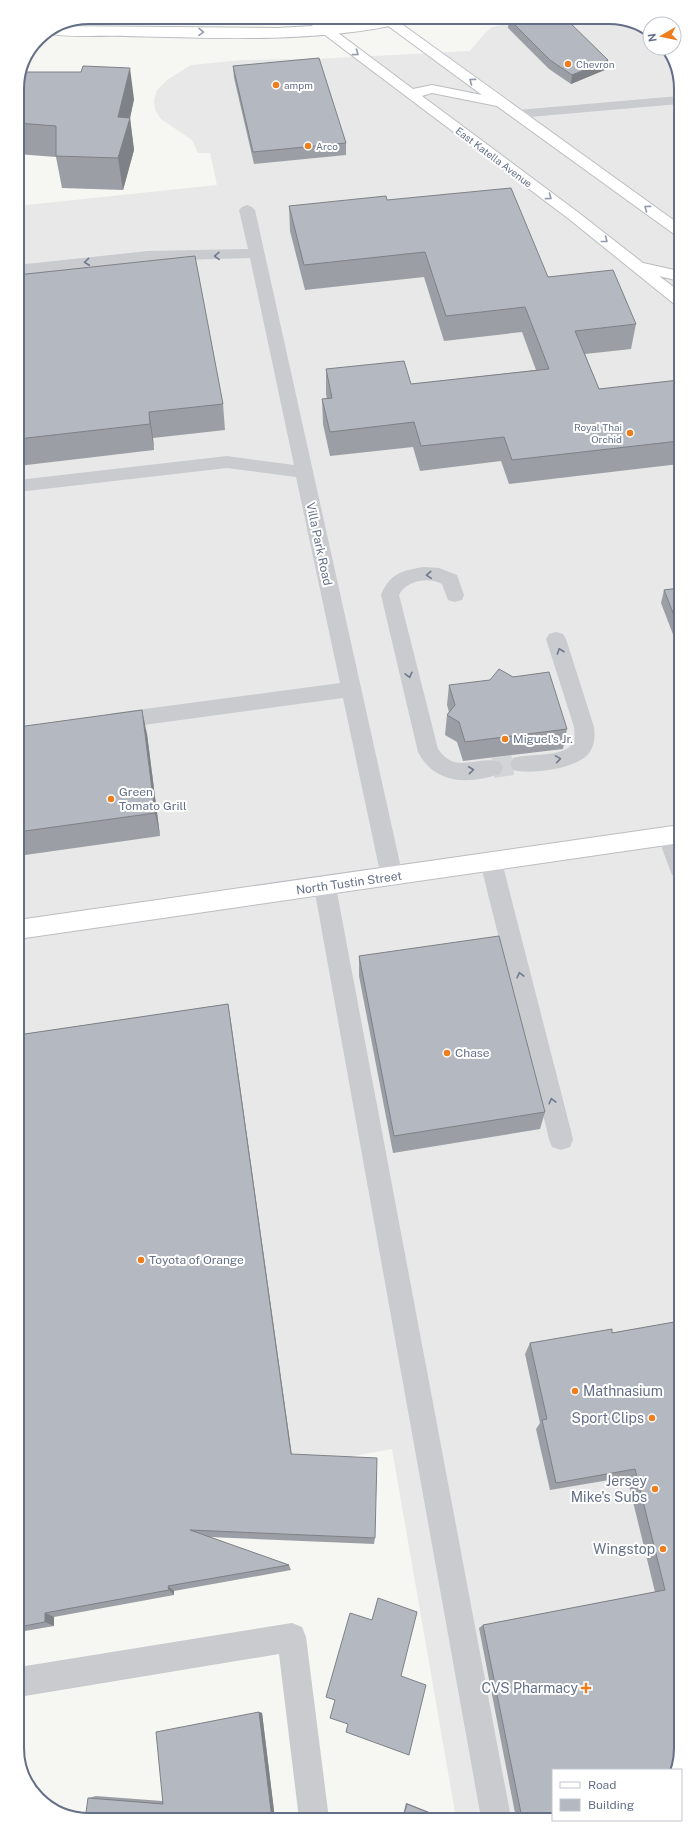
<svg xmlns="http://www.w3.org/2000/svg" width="698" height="1837" viewBox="0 0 698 1837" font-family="'Public Sans',sans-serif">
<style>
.built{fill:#e7e8e7}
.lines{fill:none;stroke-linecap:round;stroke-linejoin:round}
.minor-tunnel{stroke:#d2d5d8;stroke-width:20;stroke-dasharray:20 10;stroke-linecap:butt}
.major-casing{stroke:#bbbdc2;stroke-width:2}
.highway-casing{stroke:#bbbcc0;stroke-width:2}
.minor{fill:#c9cbcf;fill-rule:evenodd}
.major{fill:#fff;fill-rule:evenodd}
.highway{fill:#fff;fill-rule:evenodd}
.wall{fill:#9b9ea5}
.shaded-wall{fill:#7e8186}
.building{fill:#b4b8c0;stroke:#7e8186}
.oneway{stroke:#929aab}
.oneway2{stroke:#6e788e}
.poi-dot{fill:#ee7e1d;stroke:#fff;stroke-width:1.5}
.labels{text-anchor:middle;stroke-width:4;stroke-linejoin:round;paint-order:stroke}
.far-poi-label{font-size:10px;fill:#646f87;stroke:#fff;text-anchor:start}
.far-street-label{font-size:10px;fill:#646f87;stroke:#fff}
.street-label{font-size:12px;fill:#646f87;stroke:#fff}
.poi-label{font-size:12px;fill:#646f87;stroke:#fff;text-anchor:start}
.near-poi-label{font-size:14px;fill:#646f87;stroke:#fff;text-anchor:end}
.rim{fill:none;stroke:#646f87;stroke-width:2}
</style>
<rect width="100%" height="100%" fill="#f6f7f3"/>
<path class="built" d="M539 17H614L650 32V48H665L678 70 681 1748 553 1770V1818H456L392 1449 19 1517 17 206 217 185 210 153H198L192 140 161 119 155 110 154 100 157 90 167 80 191 65 243 60 316 59 470 51 484 34 492 27Z"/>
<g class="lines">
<path class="minor-tunnel" d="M493 768 520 764"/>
<g class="major-casing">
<g id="major">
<path d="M301 17H317L413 89 432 85 482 95 376 17H392L679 224V236L674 234 497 106 432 93 422 96 579 213 643 263 679 271V281L659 276 679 291V304L673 303 569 219Z"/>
<path d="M680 825V843L18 939V920Z"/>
</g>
</g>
<g class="highway-casing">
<path id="highway" d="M395 17H418L416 20C325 44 218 38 125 36 105 35 64 38 46 33L56 26 277 28 348 24Z"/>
</g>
<g class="minor">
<path d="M679 96V104L518 118 513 117 511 114 513 111 518 110Z"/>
<path d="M247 205 252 207 255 210 403 877 400 883 392 886 384 883 381 877 343 698 114 729 107 727 104 721 107 715 114 713 340 683 296 477 227 468 18 492V480L227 456 294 465 250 258 148 261 17 275V265L148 251 248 249 239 210 242 207Z"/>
<path d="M424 567 439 568 457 575 464 595 462 600 455 602 448 600 442 584C429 576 405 581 399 595L438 749C457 776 476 754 500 762L503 768 500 774C469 784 435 785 418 752L381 595C389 574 403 570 424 567Z"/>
<path d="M556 632 563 634 566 639 594 727C595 737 595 745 589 753 577 769 530 775 513 770L510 764 513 758C529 753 564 758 573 743 576 739 574 732 574 727L546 639 549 634Z"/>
<path d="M668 826 675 829 680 838V878L672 875 657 835 661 829Z"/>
<path d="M491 853 499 856 502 862 573 1139 570 1147 561 1150 552 1147 549 1139 480 862 483 856Z"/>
<path d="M325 878 333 881 336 887 511 1818H481L314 887 317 881Z"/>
<path d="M292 1623 302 1627 306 1637 329 1819H299L279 1654 19 1697V1667Z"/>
</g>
<use href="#major" class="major"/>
<use href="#highway" class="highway"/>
</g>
<g class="wall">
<path d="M509 19 608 60 607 69 571 84 549 69 508 28Z"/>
<path d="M233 66 346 143V155L254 164 234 78Z"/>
<path d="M17 99H134L130 118 134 150 123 190 62 188 56 157 17 154Z"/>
<path d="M387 200 548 277 636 324 631 349 585 354 599 389 679 380V464L509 484 501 461 420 471 413 447 330 456 323 424 322 399H327L326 394V369L411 384 536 370 522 332 444 341 424 277 305 290 290 231 289 206Z"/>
<path d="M17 275 223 404 225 430 153 438 154 450 18 466Z"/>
<path d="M679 588V650L661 603 664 590Z"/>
<path d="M449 685 567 729 563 749 463 761 457 742 445 735 447 715 449 712 447 705Z"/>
<path d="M18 727 147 734 160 836 18 856Z"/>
<path d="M359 956 545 1112 540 1129 393 1153 359 976Z"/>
<path d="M228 1004 291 1454 375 1538 374 1544 209 1537 289 1565 291 1570 174 1591V1595L54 1617V1626L19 1632 18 1035Z"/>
<path d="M680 1321 681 1748 553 1818H516L479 1628 483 1625 655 1592 627 1477 550 1490 536 1429 540 1423 525 1354 530 1343 612 1333Z"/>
<path d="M259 1712 262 1713 275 1819 88 1798 96 1796 162 1801Z"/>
<path d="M406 1803 444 1818H402Z"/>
</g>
<g class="shaded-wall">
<path d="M608 60 607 69 571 84 572 75Z"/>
<path d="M130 68 134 99 130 118 134 150 123 190 118 158V117Z"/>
<path d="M149 412 153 438 154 450 150 424Z"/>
<path d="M142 710 147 734 160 836 155 813Z"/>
<path d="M228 1004 231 1022 293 1463 291 1454Z"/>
<path d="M168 1586 174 1591V1595L169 1590Z"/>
<path d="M45 1613 54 1617V1626L45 1622Z"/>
<path d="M259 1712 262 1713 275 1819H272Z"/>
<path d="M406 1803 444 1818H442L407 1804Z"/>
</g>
<g class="building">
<path d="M517 17H564L608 60 572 75 550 60 509 19Z"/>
<path d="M319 58 346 143 253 152 233 66Z"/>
<path d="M83 66 130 68 118 117 130 118 118 158 56 156V126L17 123V99L26 72H81Z"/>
<path d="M511 188 548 277 613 270 636 324 575 331 599 389 679 380V441L512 460 504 437 421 446 414 422 330 432 322 399 332 398 326 369 404 361 411 384 549 369 525 307 446 316 425 252 304 265 289 206 386 196 387 200Z"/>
<path d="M195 256 223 404 149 412 150 424 18 439 17 275Z"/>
<path d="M679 588V628L664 590Z"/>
<path d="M499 669 513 677 549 672 567 729 465 742 459 722 447 715 455 705 449 685 490 680Z"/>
<path d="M142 710 155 813 18 832V727Z"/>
<path d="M499 936 545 1112 394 1136 359 956Z"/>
<path d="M228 1004 291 1454 377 1458 375 1538 190 1530 289 1565 168 1586 169 1590 45 1613V1622L19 1627 18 1035Z"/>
<path d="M680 1321 681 1748 674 1770H553V1818H522L483 1625 665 1590 635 1469 556 1483 542 1420 547 1419 530 1343 612 1329V1333Z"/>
<path d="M378 1598 417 1612 401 1676 426 1685 409 1755 346 1732 348 1724 330 1718 335 1700 326 1697 350 1613 372 1620Z"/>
<path d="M259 1712 272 1819 85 1820 88 1798 163 1804 156 1732Z"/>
<path d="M407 1804 442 1818H403Z"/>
</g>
<defs><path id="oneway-chevron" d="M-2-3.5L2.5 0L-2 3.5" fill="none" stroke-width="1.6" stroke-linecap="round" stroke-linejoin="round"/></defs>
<g class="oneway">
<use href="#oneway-chevron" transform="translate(201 32) rotate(1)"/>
<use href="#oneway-chevron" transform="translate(356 53) rotate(36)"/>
<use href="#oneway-chevron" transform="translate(472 81) rotate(-144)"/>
<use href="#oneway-chevron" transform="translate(549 197) rotate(36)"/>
<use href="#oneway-chevron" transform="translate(647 208) rotate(-144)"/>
<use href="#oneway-chevron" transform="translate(605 240) rotate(38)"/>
</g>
<g class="oneway2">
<use href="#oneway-chevron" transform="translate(217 256) rotate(179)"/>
<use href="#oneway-chevron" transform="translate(87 262) rotate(174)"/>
<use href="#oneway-chevron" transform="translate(429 575) rotate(177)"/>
<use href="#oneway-chevron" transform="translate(560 651) rotate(-109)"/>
<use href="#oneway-chevron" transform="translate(409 675) rotate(76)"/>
<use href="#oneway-chevron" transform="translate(558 759) rotate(-9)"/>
<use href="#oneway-chevron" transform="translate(471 770) rotate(-6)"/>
<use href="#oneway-chevron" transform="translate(520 975) rotate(-104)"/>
<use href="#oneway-chevron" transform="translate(552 1101) rotate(-104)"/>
</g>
<g class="poi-dot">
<circle cx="568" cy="64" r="4"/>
<circle cx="276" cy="85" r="4"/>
<circle cx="308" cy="146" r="4"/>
<circle cx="630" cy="433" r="4"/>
<circle cx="505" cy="739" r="4"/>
<circle cx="111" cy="799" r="4"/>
<circle cx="447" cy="1053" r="4"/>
<circle cx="141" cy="1260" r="4"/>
<circle cx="575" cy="1391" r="4"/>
<circle cx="652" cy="1418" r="4"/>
<circle cx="655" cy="1489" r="4"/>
<circle cx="663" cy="1549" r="4"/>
<path d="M584 1682h4v4h4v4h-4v4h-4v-4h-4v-4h4z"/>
</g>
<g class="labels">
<g class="far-poi-label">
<text x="576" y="68">Chevron</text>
<text x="284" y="89">ampm</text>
<text x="316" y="150">Arco</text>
<text x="622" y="431" text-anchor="end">Royal Thai<tspan x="622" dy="12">Orchid</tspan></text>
</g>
<g class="far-street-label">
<text transform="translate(494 157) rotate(37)" y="4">East Katella Avenue</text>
</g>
<g class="street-label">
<text transform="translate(319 544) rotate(78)" y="4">Villa Park Road</text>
<text transform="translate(349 883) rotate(-8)" y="4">North Tustin Street</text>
</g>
<g class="poi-label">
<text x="513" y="743">Miguel's Jr.</text>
<text x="119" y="796">Green<tspan x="119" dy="14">Tomato Grill</tspan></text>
<text x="455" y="1057">Chase</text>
<text x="149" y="1264">Toyota of Orange</text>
</g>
<g class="near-poi-label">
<text x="583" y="1396" text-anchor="start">Mathnasium</text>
<text x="644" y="1423">Sport Clips</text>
<text x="647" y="1486">Jersey<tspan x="647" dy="16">Mike's Subs</tspan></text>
<text x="655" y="1554">Wingstop</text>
<text x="578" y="1693">CVS Pharmacy</text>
</g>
</g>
<path d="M0 0H698V1837H0ZM89 24H609A65 65 0 0 1 674 89V1748A65 65 0 0 1 609 1813H89A65 65 0 0 1 24 1748V89A65 65 0 0 1 89 24Z" fill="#fff" fill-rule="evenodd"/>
<path class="rim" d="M89 24H609A65 65 0 0 1 674 89V1748A65 65 0 0 1 609 1813H89A65 65 0 0 1 24 1748V89A65 65 0 0 1 89 24Z"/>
<rect x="552" y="1769" width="130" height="52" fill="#ffffff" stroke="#c1c5cf"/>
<rect x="560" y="1782" width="20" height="6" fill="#ffffff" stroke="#c1c5cf"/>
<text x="588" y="1789" font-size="12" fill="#646f87">Road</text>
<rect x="560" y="1799" width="20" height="12" fill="#b4b8c0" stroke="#c1c5cf"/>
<text x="588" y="1809" font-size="12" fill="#646f87">Building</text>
<g transform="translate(662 36) rotate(261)"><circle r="19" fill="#ffffff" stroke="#c1c5cf"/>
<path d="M0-3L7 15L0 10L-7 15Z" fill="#ee7e1d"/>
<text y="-6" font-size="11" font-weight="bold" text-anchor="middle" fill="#646f87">N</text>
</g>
</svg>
